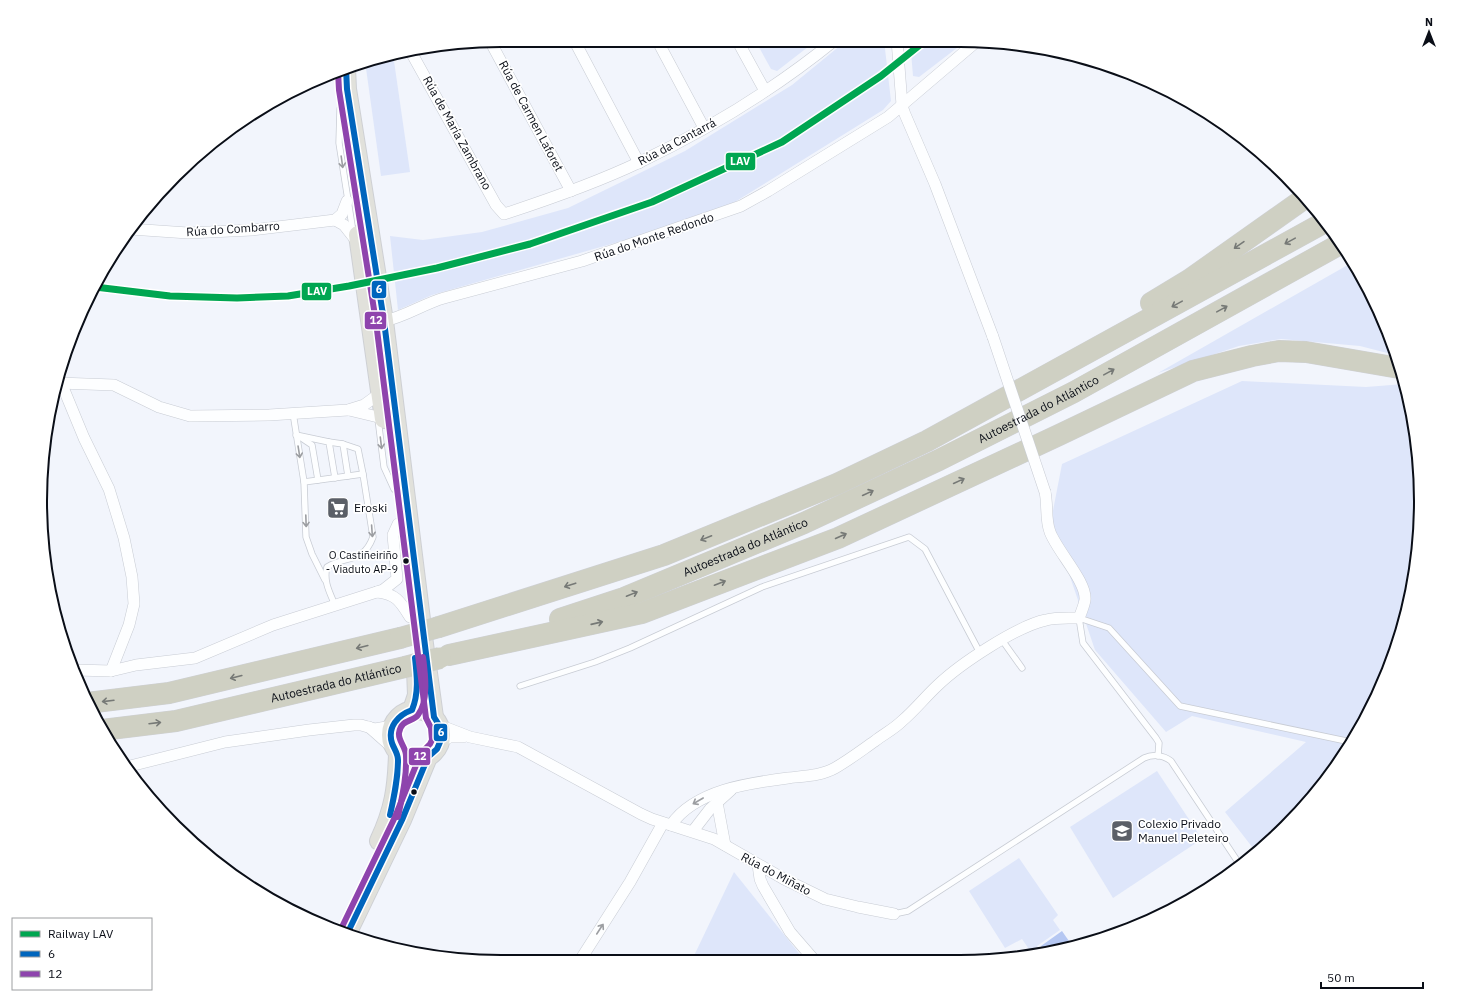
<svg xmlns="http://www.w3.org/2000/svg" width="1461" height="1002" viewBox="0 0 1461 1002" font-family="'IBM Plex Sans',sans-serif">
<style>
.green{fill:#dee6fa}
.water{fill:#b5c7f2}
.lines{fill:none;stroke-linecap:round;stroke-linejoin:round}
.lane-casing{stroke:#c8ccd4;stroke-width:7}
.street-casing{stroke:#c8ccd4;stroke-width:12}
.primary-casing{stroke:#ced0d4;stroke-width:20}
.highway-casing{stroke:#ced0d4;stroke-width:22}
.lane{stroke:#fdfeff;stroke-width:5.5}
.street{stroke:#fdfeff;stroke-width:11}
.primary{stroke:#e1e1db;stroke-width:18}
.highway{stroke:#cfd0c3;stroke-width:21}
.street-bridge-casing{stroke:#c8ccd4;stroke-width:12;stroke-linecap:butt}
.highway-bridge-casing{stroke:#ced0d4;stroke-width:22;stroke-linecap:butt}
.street-bridge{stroke:#fdfeff;stroke-width:11}
.highway-bridge{stroke:#cfd0c3;stroke-width:21}
.bus-1-casing{stroke:#fff;stroke-width:9}
.bus-2-casing{stroke:#fff;stroke-width:9}
.bus-1{stroke:#0065bd;stroke-width:6}
.bus-2{stroke:#8e44ad;stroke-width:6}
.rail-1-casing{stroke:#fff;stroke-width:10}
.rail-1{stroke:#00a651;stroke-width:7}
.oneway{stroke:#9c9ea2}
.oneway2{stroke:#767976}
.bus-dot{fill:#0a0e17;stroke:#fff;stroke-width:1.5}
.labels{text-anchor:middle;stroke-width:3.5;stroke-linejoin:round;paint-order:stroke}
.bus-label{font-size:11px;fill:#0a0e17;stroke:#fff;text-anchor:end}
.street-label{font-size:12px;fill:#0a0e17;stroke:#fff}
.poi-label{font-size:12px;fill:#0a0e17;stroke:#fff;text-anchor:start}
.rim{fill:none;stroke:#0a0e17;stroke-width:2}
.line-badge{stroke:#fff;stroke-width:1.5}
.badge-label{font-size:11px;text-anchor:middle;font-weight:bold;fill:#fff}
</style>
<rect width="100%" height="100%" fill="#f2f5fc"/>
<g class="green">
<path d="M755 40H817L777 71 771 69Z"/>
<path d="M847 40H884L891 101 883 110 730 205 636 237 432 295 398 310 390 236 423 240 482 232 568 208 685 151 792 85Z"/>
<path d="M910 40H960L966 41 919 77 913 76Z"/>
<path d="M393 54 410 172 381 176 365 61 381 56Z"/>
<path d="M1353 262 1386 325 1395 355 1360 346 1281 339 1239 346 1158 373Z"/>
<path d="M1242 381 1366 387 1404 384 1412 411 1421 501 1412 591 1386 678 1343 757 1286 827 1256 852 1225 812 1306 742 1192 716 1166 732 1095 650 1051 521 1062 464Z"/>
<path d="M1157 771 1202 839 1113 898 1070 827Z"/>
<path d="M1019 858 1058 915 1053 920 1060 930 1037 946 1043 954 1033 955 1022 939 1005 948 969 891Z"/>
<path d="M734 872 806 962H691Z"/>
</g>
<path class="water" d="M1062 931 1071 944 1065 948 1045 954 1041 946Z"/>
<g class="lines">
<g class="lane-casing">
<g id="lane">
<path d="M340 109 339 143 353 232"/>
<path d="M293 413 304 482 363 474 373 537C363 564 347 555 327 567 323 581 330 593 335 605"/>
<path d="M378 419 384 467 394 489"/>
<path d="M296 435 329 442 335 478"/>
<path d="M300 437 312 445 318 480"/>
<path d="M329 442 343 444 348 476"/>
<path d="M343 444 358 449 363 474"/>
<path d="M304 482 306 537 312 554 325 580"/>
<path d="M1002 640 1022 668"/>
<path d="M520 686 595 662 630 648 762 587 909 537 925 549 980 653"/>
<path d="M1158 756 1159 743 1156 738 1083 643 1079 618 1109 628 1180 706 1351 742"/>
<path d="M894 914 908 911 1144 758C1153 754 1163 755 1171 761L1240 865"/>
</g>
</g>
<g class="street-casing">
<g id="street">
<path d="M574 40 639 163"/>
<path d="M657 40 704 128"/>
<path d="M737 40 765 91"/>
<path d="M897 40 902 105 904 112 935 184 993 337"/>
<path d="M490 41 571 191"/>
<path d="M411 52 496 205 504 214C550 199 596 183 640 162 709 129 776 88 835 40"/>
<path d="M335 220 344 225 355 239"/>
<path d="M130 229 188 233 252 230 335 220 342 214 347 201"/>
<path d="M384 321C405 317 423 304 444 298L582 261 741 206 768 191 888 117 976 42"/>
<path d="M60 380 84 438 109 489 124 538 132 577 134 604 129 625 111 671"/>
<path d="M59 383 114 385 159 407 190 416 269 415 348 410 364 405 375 397"/>
<path d="M349 410 378 417"/>
<path d="M377 592C396 594 400 601 410 617"/>
<path d="M76 670 111 671 136 665 195 658 273 625 383 590 397 579 393 535 398 524"/>
<path d="M439 725 470 737 518 747 641 814 652 819 714 839 784 879 825 899 858 907 894 914"/>
<path d="M369 727 395 750"/>
<path d="M440 742 450 737H463"/>
<path d="M126 767 225 742 309 730 354 725H361L375 729 392 726"/>
<path d="M717 802 725 845"/>
<path d="M671 825C695 790 749 783 788 778 803 776 821 776 835 768 849 760 862 750 875 741 884 734 894 729 902 721 915 710 925 697 938 685 960 664 1017 626 1046 620 1057 617 1068 618 1079 618 1081 613 1084 606 1085 600 1087 582 1057 551 1050 532 1045 519 1048 505 1045 492"/>
<path d="M693 831 710 809 731 790"/>
<path d="M758 865 760 879 763 886 790 932 816 962"/>
<path d="M579 962 630 882 663 823"/>
</g>
</g>
<g class="primary-casing">
<g id="primary">
<path d="M346 68 347 89 384 321 424 644 434 717"/>
<path d="M358 235 384 419"/>
<path d="M412 710 417 695 416 669"/>
<circle cx="416" cy="735" r="25"/>
<path d="M379 841C394 809 397 788 398 753"/>
<path d="M347 934 402 820 428 757"/>
</g>
</g>
<g class="highway-casing">
<g id="highway">
<path d="M1151 303 1189 280 1305 198"/>
<path id="s1" d="M560 619 624 598 804 523 939 460 1074 392 1342 243"/>
<path d="M439 627 664 555 837 484 927 441 1325 222"/>
<path d="M449 655 642 613 838 538 1059 435 1193 371 1252 356 1279 351 1306 352 1399 368"/>
<path d="M87 703 169 693 400 638"/>
<path id="s2" d="M102 730 176 721 405 667"/>
</g>
</g>
<use href="#lane" class="lane"/>
<use href="#street" class="street"/>
<use href="#primary" class="primary"/>
<use href="#highway" class="highway"/>
<g class="street-bridge-casing">
<path id="street-bridge" d="M993 337 1045 492"/>
</g>
<g class="highway-bridge-casing">
<g id="highway-bridge">
<path d="M400 638 439 627"/>
<path d="M405 667 440 658"/>
</g>
</g>
<use href="#street-bridge" class="street-bridge"/>
<use href="#highway-bridge" class="highway-bridge"/>
<g class="bus-1-casing">
<g id="bus-1">
<path d="M346 68 347 89 384 321 434 717 439 725 441 734 440 742 437 749 428 757 402 820 347 934"/>
<path d="M390 815C394 797 398 779 398 760 398 753 394 749 392 743 387 727 398 715 412 710 419 693 417 676 415 658"/>
</g>
</g>
<g class="bus-2-casing">
<g id="bus-2">
<path d="M338 71 339 90 376 322 426 718 431 728 432 740 430 744 421 753 395 817 340 931"/>
<path d="M398 817C402 797 407 776 406 756 406 747 398 741 399 733 401 719 413 722 418 715 429 701 425 673 423 657"/>
</g>
</g>
<use href="#bus-1" class="bus-1"/>
<use href="#bus-2" class="bus-2"/>
<g class="rail-1-casing">
<path id="rail-1" d="M95 287 170 296 237 298 288 296 349 286 437 268 530 244 652 202 782 142 881 76 926 40"/>
</g>
<use href="#rail-1" class="rail-1"/>
</g>
<defs><path id="oneway-shaft" d="M-6 0H5M1.5-3L5.5 0L1.5 3" fill="none" stroke-width="1.6" stroke-linecap="round" stroke-linejoin="round"/></defs>
<g class="oneway">
<use href="#oneway-shaft" transform="translate(342 162) rotate(82)"/>
<use href="#oneway-shaft" transform="translate(381 443) rotate(83)"/>
<use href="#oneway-shaft" transform="translate(299 452) rotate(81)"/>
<use href="#oneway-shaft" transform="translate(306 521) rotate(88)"/>
<use href="#oneway-shaft" transform="translate(372 531) rotate(86)"/>
<use href="#oneway-shaft" transform="translate(698 801) rotate(150)"/>
<use href="#oneway-shaft" transform="translate(600 929) rotate(-57)"/>
</g>
<g class="oneway2">
<use href="#oneway-shaft" transform="translate(1290 241) rotate(151)"/>
<use href="#oneway-shaft" transform="translate(1239 245) rotate(145)"/>
<use href="#oneway-shaft" transform="translate(1177 304) rotate(151)"/>
<use href="#oneway-shaft" transform="translate(1222 309) rotate(-29)"/>
<use href="#oneway-shaft" transform="translate(1109 372) rotate(-29)"/>
<use href="#oneway-shaft" transform="translate(959 481) rotate(-25)"/>
<use href="#oneway-shaft" transform="translate(868 493) rotate(-25)"/>
<use href="#oneway-shaft" transform="translate(841 536) rotate(-24)"/>
<use href="#oneway-shaft" transform="translate(706 538) rotate(158)"/>
<use href="#oneway-shaft" transform="translate(720 583) rotate(-21)"/>
<use href="#oneway-shaft" transform="translate(570 585) rotate(162)"/>
<use href="#oneway-shaft" transform="translate(632 594) rotate(-22)"/>
<use href="#oneway-shaft" transform="translate(597 623) rotate(-13)"/>
<use href="#oneway-shaft" transform="translate(362 647) rotate(166)"/>
<use href="#oneway-shaft" transform="translate(236 677) rotate(166)"/>
<use href="#oneway-shaft" transform="translate(108 701) rotate(173)"/>
<use href="#oneway-shaft" transform="translate(155 723) rotate(-7)"/>
</g>
<defs>
<g id="supermarket-square" transform="scale(1.15)"><rect x="-9" y="-9" width="18" height="18" rx="4" fill="#5b5f67" stroke="#fff"/><path d="M-6-5.5h2.5l.6 2H6L4.5 2H-2.5L-4.4-4H-6ZM-1.5 3.2a1.3 1.3 0 1 0 .1 0ZM3 3.2a1.3 1.3 0 1 0 .1 0Z" fill="#fff"/></g>
<g id="school-square" transform="scale(1.15)"><rect x="-9" y="-9" width="18" height="18" rx="4" fill="#5b5f67" stroke="#fff"/><path d="M0-5L7-2L0 1L-7-2ZM-4 1L0 2.5L4 1V4Q0 6-4 4Z" fill="#fff"/></g>
</defs>
<g fill-rule="evenodd">
<use href="#supermarket-square" x="338" y="508"/>
<use href="#school-square" x="1122" y="831"/>
</g>
<g class="bus-dot">
<circle cx="406" cy="561" r="3.5"/>
<circle cx="414" cy="792" r="3.5"/>
</g>
<g class="labels">
<g class="bus-label">
<text x="398" y="559">O Castiñeiriño<tspan x="398" dy="14">- Viaduto AP-9</tspan></text>
</g>
<g class="street-label">
<text transform="translate(531 116) rotate(62)" y="4">Rúa de Carmen Laforet</text>
<text transform="translate(457 133) rotate(61)" y="4">Rúa de María Zambrano</text>
<text transform="translate(677 142) rotate(-28)" y="4">Rúa da Cantarrá</text>
<text transform="translate(233 229) rotate(-4)" y="4">Rúa do Combarro</text>
<text transform="translate(654 237) rotate(-19)" y="4">Rúa do Monte Redondo</text>
<text dy="4" stroke="none"><textPath href="#s1" startOffset="523">Autoestrada do Atlántico</textPath></text>
<text dy="4" stroke="none"><textPath href="#s1" startOffset="199">Autoestrada do Atlántico</textPath></text>
<text dy="4" stroke="none"><textPath href="#s2" startOffset="239">Autoestrada do Atlántico</textPath></text>
<text transform="translate(776 874) rotate(28)" y="4">Rúa do Miñato</text>
</g>
<g class="poi-label">
<text x="354" y="512">Eroski</text>
<text x="1138" y="828">Colexio Privado<tspan x="1138" dy="14">Manuel Peleteiro</tspan></text>
</g>
</g>
<path d="M0 0H1461V1002H0ZM501 47H960A454 454 0 0 1 1414 501V501A454 454 0 0 1 960 955H501A454 454 0 0 1 47 501V501A454 454 0 0 1 501 47Z" fill="#fff" fill-rule="evenodd"/>
<path class="rim" d="M501 47H960A454 454 0 0 1 1414 501V501A454 454 0 0 1 960 955H501A454 454 0 0 1 47 501V501A454 454 0 0 1 501 47Z"/>
<g class="line-badge">
<rect x="725" y="152" width="31" height="19" rx="4" fill="#00a651"/>
<rect x="371" y="280" width="16" height="19" rx="4" fill="#0065bd"/>
<rect x="301" y="282" width="31" height="19" rx="4" fill="#00a651"/>
<rect x="364" y="311" width="23" height="19" rx="4" fill="#8e44ad"/>
<rect x="433" y="723" width="15" height="19" rx="4" fill="#0065bd"/>
<rect x="408" y="747" width="23" height="19" rx="4" fill="#8e44ad"/>
</g>
<g class="badge-label">
<text x="740" y="165">LAV</text>
<text x="379" y="293">6</text>
<text x="317" y="295">LAV</text>
<text x="376" y="324">12</text>
<text x="441" y="736">6</text>
<text x="420" y="760">12</text>
</g>
<rect x="12" y="918" width="140" height="72" fill="#ffffff" stroke="#9d9fa2"/>
<rect x="20" y="931" width="20" height="6" fill="#00a651" stroke="#9d9fa2"/>
<text x="48" y="938" font-size="12" fill="#0a0e17">Railway LAV</text>
<rect x="20" y="951" width="20" height="6" fill="#0065bd" stroke="#9d9fa2"/>
<text x="48" y="958" font-size="12" fill="#0a0e17">6</text>
<rect x="20" y="971" width="20" height="6" fill="#8e44ad" stroke="#9d9fa2"/>
<text x="48" y="978" font-size="12" fill="#0a0e17">12</text>
<g transform="translate(1429 32)" stroke="#ffffff" stroke-width="3" paint-order="stroke">
<path d="M0-3L7 15L0 10L-7 15Z" fill="#0a0e17"/>
<text y="-6" font-size="11" font-weight="bold" text-anchor="middle" fill="#0a0e17">N</text>
</g>
<path d="M1321 982v6h102v-6" fill="none" stroke="#0a0e17" stroke-width="2"/>
<text x="1327" y="982" font-size="12" fill="#0a0e17" stroke="#ffffff" stroke-width="3" paint-order="stroke">50 m</text>
</svg>
